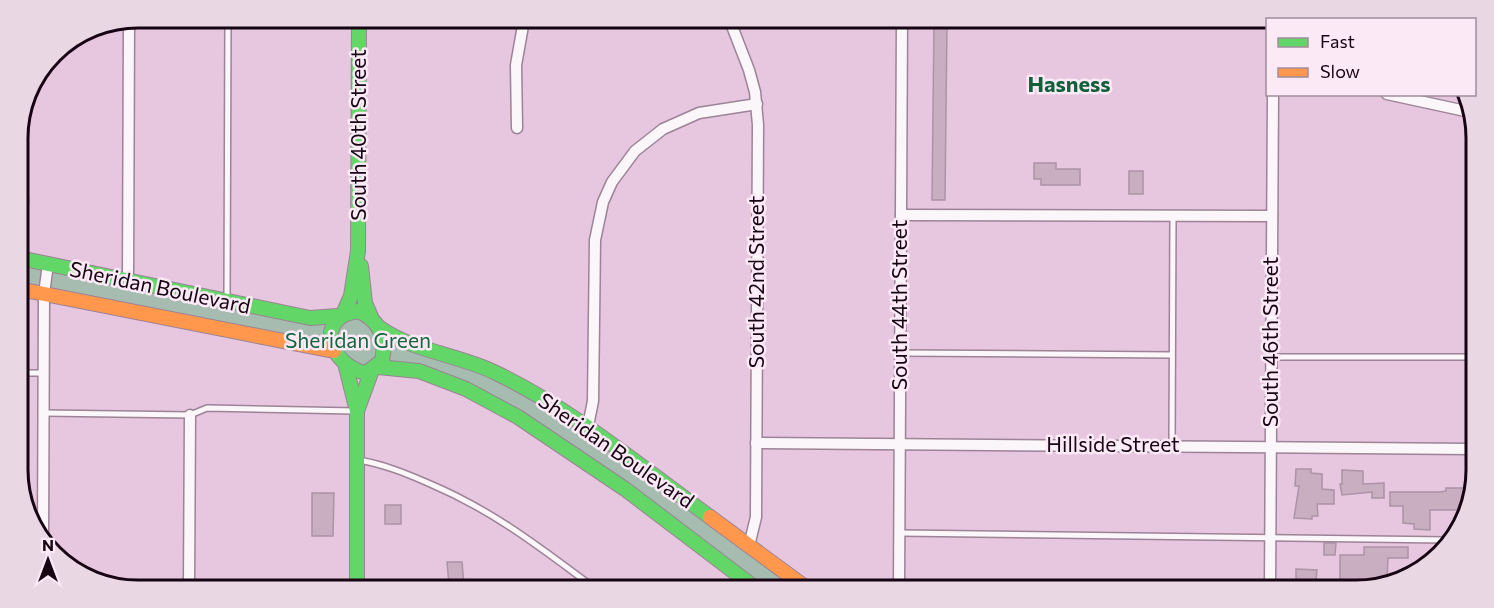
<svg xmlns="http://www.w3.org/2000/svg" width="1494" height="608" viewBox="0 0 1494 608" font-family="Commissioner,sans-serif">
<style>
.green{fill:#a6bcb0}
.building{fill:#c9aec2;stroke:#ac93a6;stroke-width:1.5}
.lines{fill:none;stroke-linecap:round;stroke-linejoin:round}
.lane-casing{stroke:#9c8396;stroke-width:8}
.street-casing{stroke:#9c8396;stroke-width:13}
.fast-casing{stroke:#9c8396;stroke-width:16}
.slow-casing{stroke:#9c8396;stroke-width:16}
.lane{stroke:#fbf6fa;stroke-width:5}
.street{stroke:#fbf6fa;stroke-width:10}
.fast{stroke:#63d668;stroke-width:14}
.slow{stroke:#ff974d;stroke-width:14}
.labels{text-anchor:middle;stroke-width:5;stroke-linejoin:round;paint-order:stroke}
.street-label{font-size:21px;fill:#170413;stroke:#fce9f6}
.park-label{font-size:21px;fill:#14673d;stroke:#fce9f6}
.neighbourhood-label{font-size:22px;font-weight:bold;fill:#0f6139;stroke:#fce9f6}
.rim{fill:none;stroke:#170413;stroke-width:3}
</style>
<rect width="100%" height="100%" fill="#e7c6df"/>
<path class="green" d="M19 258 310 318 344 312 376 322 536 395 805 587H754L594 468 448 382 366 373 334 351 19 289Z"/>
<g class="building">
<path d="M934 22H947L945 200H932Z"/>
<path d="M1034 163H1056V169H1080V185H1041V179H1034Z"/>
<rect x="1129" y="171" width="14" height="23"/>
<path d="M1296 469H1311V473L1322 474V489L1334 490V504H1317L1318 516H1312V519L1294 518 1299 486H1295Z"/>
<path d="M1342 470 1363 471V484L1384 483V498H1372V492L1342 495 1340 484H1342Z"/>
<path d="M1446 488H1470V506H1462V510H1430V530L1414 529V524L1403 523V506H1390V492H1440L1446 491Z"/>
<path d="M312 493H334L333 536H312Z"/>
<rect x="385" y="505" width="16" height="19"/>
<path d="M1324 543H1336L1335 555H1324Z"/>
<path d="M1364 547H1408V558H1388L1387 581 1363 590H1340V555H1364Z"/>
<path d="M447 562H462L464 585H449Z"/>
<path d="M1296 569 1317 570 1315 590 1296 589Z"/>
</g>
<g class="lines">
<g class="lane-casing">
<g id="lane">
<path d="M227 299 228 18"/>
<path d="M901 353 1172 355"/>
<path d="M1272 357H1472"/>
<path d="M20 373H44"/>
<path d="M44 413 190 415 207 408 355 411"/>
<path d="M1172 445 1173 216"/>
<path d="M358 460C383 464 405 473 428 483 492 510 537 545 592 586"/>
<path d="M900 533 1447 540"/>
</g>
</g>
<g class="street-casing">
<g id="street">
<path d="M730 21 749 70 755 92 758 125 756 517 749 546"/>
<path d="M1387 94 1470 112"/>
<path d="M517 128 516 65 524 20"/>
<path d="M19 173 23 201 19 234"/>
<path d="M901 215 1272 216"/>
<path d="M128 281 129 20"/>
<path d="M588 426 593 401 595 240 603 202 612 182 635 151 663 129 699 113 757 104"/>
<path d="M756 443 1470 449"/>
<path d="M43 540 44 294 48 264"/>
<path d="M189 584 190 415"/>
<path d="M899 587 902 22"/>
<path d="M1270 589 1273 94"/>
</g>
</g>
<g class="fast-casing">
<g id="fast">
<path d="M19 258 310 318 337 316"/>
<path d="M361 266 365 303 371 317"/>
<path d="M358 311C380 320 387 338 382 361L366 373C330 366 313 317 358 311Z"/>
<path d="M344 312 351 296 358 251 359 19"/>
<path d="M380 328C410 350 459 355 494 372 572 409 640 466 710 517"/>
<path d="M346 367 357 411V585"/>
<path d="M378 367 419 371 466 389 518 417 625 489 754 587"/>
<path d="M357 411 372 370"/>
</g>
</g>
<g class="slow-casing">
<g id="slow">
<path d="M19 289 334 351"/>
<path d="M710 517 805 587"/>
</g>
</g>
<use href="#lane" class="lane"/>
<use href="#street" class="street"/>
<use href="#fast" class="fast"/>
<use href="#slow" class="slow"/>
</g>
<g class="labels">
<g class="street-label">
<text transform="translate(359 135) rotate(-90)" y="7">South 40th Street</text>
<text transform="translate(757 282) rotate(-90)" y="7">South 42nd Street</text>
<text transform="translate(160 288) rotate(12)" y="7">Sheridan Boulevard</text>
<text transform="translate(900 305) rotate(-90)" y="7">South 44th Street</text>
<text transform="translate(1271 342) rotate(-90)" y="7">South 46th Street</text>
<text x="1113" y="452">Hillside Street</text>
<text transform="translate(616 451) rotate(35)" y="7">Sheridan Boulevard</text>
</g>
<g class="park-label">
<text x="358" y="348">Sheridan Green</text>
</g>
<g class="neighbourhood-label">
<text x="1069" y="92">Hasness</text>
</g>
</g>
<path d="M0 0H1494V608H0ZM138 28H1356A110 110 0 0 1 1466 138V470A110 110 0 0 1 1356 580H138A110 110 0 0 1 28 470V138A110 110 0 0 1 138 28Z" fill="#ead7e4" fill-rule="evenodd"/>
<path class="rim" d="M138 28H1356A110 110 0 0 1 1466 138V470A110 110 0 0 1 1356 580H138A110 110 0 0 1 28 470V138A110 110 0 0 1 138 28Z"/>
<rect x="1266" y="18" width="210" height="78" fill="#fce9f6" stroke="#a08d9b" stroke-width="1.5"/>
<rect x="1278" y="38" width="30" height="9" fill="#63d668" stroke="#a08d9b" stroke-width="1.5"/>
<text x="1320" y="48" font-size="18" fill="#170413">Fast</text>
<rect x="1278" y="68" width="30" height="9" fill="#ff974d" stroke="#a08d9b" stroke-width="1.5"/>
<text x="1320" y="78" font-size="18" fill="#170413">Slow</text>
<g transform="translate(48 560)" stroke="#fce9f6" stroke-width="4.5" paint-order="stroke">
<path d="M0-4.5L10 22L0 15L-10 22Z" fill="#170413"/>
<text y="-9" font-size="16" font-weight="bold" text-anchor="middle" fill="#170413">N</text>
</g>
</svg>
